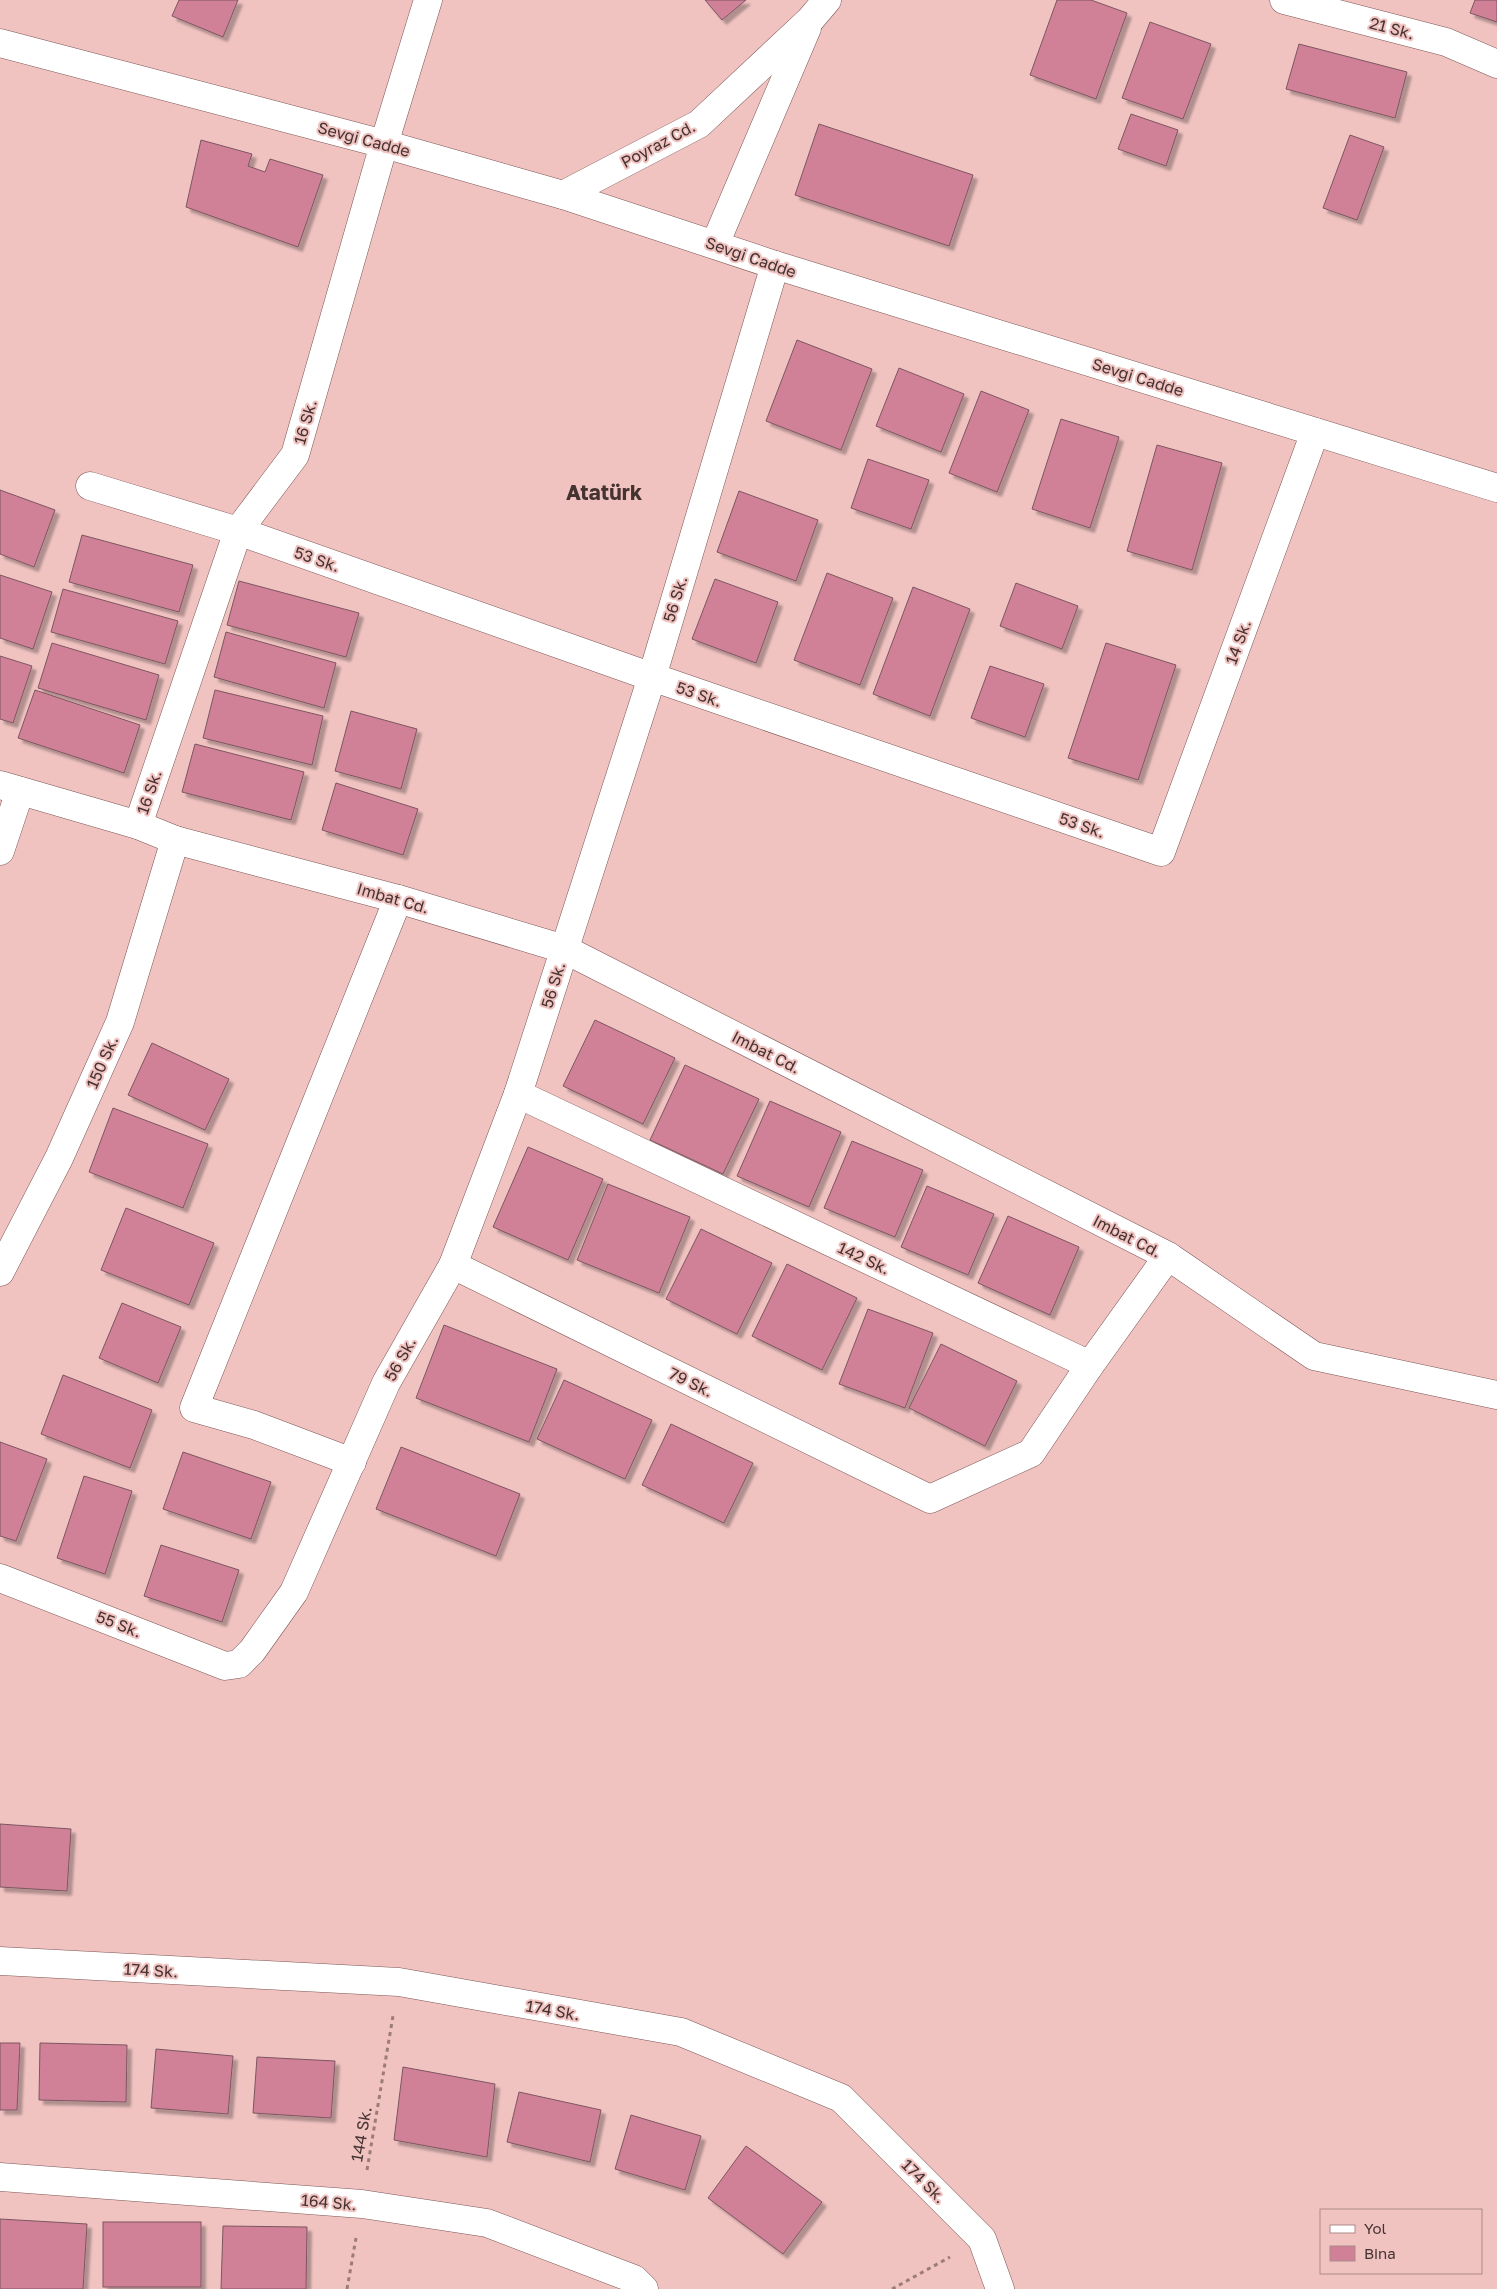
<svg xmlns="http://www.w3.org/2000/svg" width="1497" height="2289" viewBox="0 0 1497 2289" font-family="'Golos Text',sans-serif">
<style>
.building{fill:#d08197;stroke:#7c5660;filter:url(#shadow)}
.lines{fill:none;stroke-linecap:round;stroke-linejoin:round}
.minor-casing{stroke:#7d5655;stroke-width:29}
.tertiary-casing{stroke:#7d5655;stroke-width:29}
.path{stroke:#9c7c7a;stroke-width:3;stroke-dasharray:4 4;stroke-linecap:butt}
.minor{stroke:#fff;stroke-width:28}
.tertiary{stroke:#fff;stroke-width:28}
.labels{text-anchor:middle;stroke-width:4;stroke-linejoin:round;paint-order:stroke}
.street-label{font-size:16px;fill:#453332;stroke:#f0c3c1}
.district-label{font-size:21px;font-weight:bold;fill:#453332;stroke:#f0c3c1}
</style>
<defs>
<filter id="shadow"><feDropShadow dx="4.5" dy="4.5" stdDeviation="1" flood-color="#0004"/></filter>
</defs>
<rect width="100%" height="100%" fill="#f0c3c1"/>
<g class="building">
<path d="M179 0H238L223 37 172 16Z"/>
<path d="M705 0H746L722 20Z"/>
<path d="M1057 0H1091L1127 13 1096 99 1030 75Z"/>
<path d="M1475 0H1497V22L1470 13Z"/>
<path d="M1150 22 1211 44 1183 119 1122 98Z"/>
<path d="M1299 44 1407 72 1395 118 1286 89Z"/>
<path d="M1131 114 1178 130 1166 166 1118 149Z"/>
<path d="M819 124 973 175 949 246 795 195Z"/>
<path d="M1350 135 1384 147 1357 220 1323 208Z"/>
<path d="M201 140 252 154 248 166 265 172 270 159 323 175 298 247 186 207Z"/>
<path d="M797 340 872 369 841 450 766 421Z"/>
<path d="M899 368 964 394 941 452 876 426Z"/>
<path d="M981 391 1029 410 997 492 949 473Z"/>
<path d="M1061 419 1119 437 1090 528 1032 509Z"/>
<path d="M1157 445 1222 463 1192 570 1127 551Z"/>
<path d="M868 459 929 480 911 529 851 508Z"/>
<path d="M0 490 55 510 34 567 0 554Z"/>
<path d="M739 491 818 520 796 581 717 552Z"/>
<path d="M82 535 193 565 179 612 69 582Z"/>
<path d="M827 573 893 598 860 685 794 660Z"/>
<path d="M0 575 52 592 33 649 0 638Z"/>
<path d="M715 579 778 602 756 663 692 639Z"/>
<path d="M239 581 359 613 346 657 227 625Z"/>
<path d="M1016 583 1078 606 1062 649 1000 626Z"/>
<path d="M913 587 970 609 930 716 873 694Z"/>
<path d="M63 589 178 621 165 664 51 632Z"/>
<path d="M226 632 336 663 324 708 214 677Z"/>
<path d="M52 643 159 675 146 720 38 688Z"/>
<path d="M1106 643 1176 665 1138 780 1068 758Z"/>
<path d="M0 656 32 666 13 723 0 719Z"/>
<path d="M990 666 1044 684 1025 737 971 718Z"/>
<path d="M35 690 140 725 124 773 18 738Z"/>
<path d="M215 690 323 716 312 765 203 738Z"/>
<path d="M351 711 417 729 401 789 335 771Z"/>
<path d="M195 744 304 772 291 820 182 792Z"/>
<path d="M336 783 418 809 403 855 322 830Z"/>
<path d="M595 1020 675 1058 643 1124 563 1086Z"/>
<path d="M152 1043 229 1079 205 1130 128 1095Z"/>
<path d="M685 1065 759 1099 723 1174 650 1140Z"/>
<path d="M770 1101 841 1132 809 1207 737 1176Z"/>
<path d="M113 1108 208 1144 183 1208 89 1172Z"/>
<path d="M852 1141 923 1170 895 1237 824 1208Z"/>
<path d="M528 1147 603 1179 568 1260 493 1227Z"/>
<path d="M608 1184 690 1217 659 1293 577 1260Z"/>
<path d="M927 1186 994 1214 968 1275 901 1247Z"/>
<path d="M126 1208 214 1243 189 1305 101 1270Z"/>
<path d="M1008 1216 1079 1247 1050 1315 978 1283Z"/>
<path d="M701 1229 772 1263 737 1334 666 1299Z"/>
<path d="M787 1264 857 1298 822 1370 752 1336Z"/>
<path d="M122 1303 181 1327 158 1383 99 1358Z"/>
<path d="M868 1309 933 1333 905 1408 839 1384Z"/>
<path d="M444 1325 557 1369 529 1442 416 1398Z"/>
<path d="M941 1344 1017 1381 985 1446 909 1408Z"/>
<path d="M63 1375 152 1410 130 1468 41 1434Z"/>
<path d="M564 1380 652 1420 625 1479 537 1439Z"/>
<path d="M671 1424 753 1463 724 1523 642 1485Z"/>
<path d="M0 1442 47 1459 16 1541 0 1536Z"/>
<path d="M401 1447 520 1494 496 1556 376 1509Z"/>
<path d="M183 1452 271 1482 251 1539 163 1509Z"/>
<path d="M84 1476 132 1491 105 1574 57 1558Z"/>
<path d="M161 1545 239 1570 222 1622 144 1596Z"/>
<path d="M0 1824 71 1829 67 1891 0 1887Z"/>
<path d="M0 2043H20L17 2110H0Z"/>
<path d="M40 2043 127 2045 126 2102 39 2100Z"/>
<path d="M156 2049 233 2056 228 2114 151 2108Z"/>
<path d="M257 2057 335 2061 331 2118 253 2113Z"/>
<path d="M403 2067 495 2084 487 2157 394 2140Z"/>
<path d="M519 2092 601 2110 590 2162 507 2142Z"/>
<path d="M631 2115 701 2136 685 2190 615 2169Z"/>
<path d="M746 2146 822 2202 783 2254 708 2198Z"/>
<path d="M0 2219 87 2224 83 2289H0Z"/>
<rect x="103" y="2222" width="98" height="65"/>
<path d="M223 2226 307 2227 306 2289H221Z"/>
</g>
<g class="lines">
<g class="minor-casing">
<g id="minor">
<path d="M1284 0 1446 42 1497 64"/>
<path d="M384 144 428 0"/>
<path d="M90 486 238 531 652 677 1161 852 1315 432"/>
<path d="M0 785 138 825"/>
<path d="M0 851 20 791"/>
<path d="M518 1094 1090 1365 1168 1256"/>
<path d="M453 1265 930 1499 1031 1453 1090 1365"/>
<path d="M352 1462 254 1425 194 1408 398 899"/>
<path d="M0 1578 225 1666 239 1664 252 1651 294 1592 386 1383 453 1265 518 1094 652 677 775 265"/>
<path d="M0 2177 362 2204 487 2223 634 2279 644 2289"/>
</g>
</g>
<g class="tertiary-casing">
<g id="tertiary">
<path d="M0 43 384 144 563 195 775 265 1497 488"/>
<path d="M384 144 295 455 238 531 138 825 175 840 398 899 564 949 1168 1256 1314 1356 1497 1395"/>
<path d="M563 195 699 124 810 20 827 0"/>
<path d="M715 244 807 28"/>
<path d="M0 1272 59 1158 120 1022 175 840"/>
<path d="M0 1961 399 1982 681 2032 841 2098 982 2239 1000 2289"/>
</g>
</g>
<g class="path">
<path d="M367 2170 393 2016"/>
<path d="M347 2289 356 2238"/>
<path d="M892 2289 950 2257"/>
</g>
<use href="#minor" class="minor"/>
<use href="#tertiary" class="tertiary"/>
</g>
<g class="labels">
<g class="street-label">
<text transform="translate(1392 28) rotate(15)" y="6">21 Sk.</text>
<text transform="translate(364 139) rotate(15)" y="6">Sevgi Cadde</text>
<text transform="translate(658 144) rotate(-28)" y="6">Poyraz Cd.</text>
<text transform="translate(751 257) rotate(19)" y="6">Sevgi Cadde</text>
<text transform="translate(1138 377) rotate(17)" y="6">Sevgi Cadde</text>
<text transform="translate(305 422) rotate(-74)" y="6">16 Sk.</text>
<text transform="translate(317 559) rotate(19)" y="6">53 Sk.</text>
<text transform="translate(675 599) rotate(-73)" y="6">56 Sk.</text>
<text transform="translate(1238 642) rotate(-70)" y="6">14 Sk.</text>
<text transform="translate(699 694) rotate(19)" y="6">53 Sk.</text>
<text transform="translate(149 792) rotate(-71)" y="6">16 Sk.</text>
<text transform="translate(1082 825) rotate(19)" y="6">53 Sk.</text>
<text transform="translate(393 898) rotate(16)" y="6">Imbat Cd.</text>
<text transform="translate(553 985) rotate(-73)" y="6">56 Sk.</text>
<text transform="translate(766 1052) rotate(27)" y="6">Imbat Cd.</text>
<text transform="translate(102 1062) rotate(-66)" y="6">150 Sk.</text>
<text transform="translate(1127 1236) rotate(27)" y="6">Imbat Cd.</text>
<text transform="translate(864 1258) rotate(25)" y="6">142 Sk.</text>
<text transform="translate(400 1359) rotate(-61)" y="6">56 Sk.</text>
<text transform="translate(691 1382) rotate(26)" y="6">79 Sk.</text>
<text transform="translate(119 1624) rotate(21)" y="6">55 Sk.</text>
<text transform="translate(151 1970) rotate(3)" y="6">174 Sk.</text>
<text transform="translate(553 2010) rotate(10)" y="6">174 Sk.</text>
<text transform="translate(361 2134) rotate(-80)" y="6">144 Sk.</text>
<text transform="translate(924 2181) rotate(45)" y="6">174 Sk.</text>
<text transform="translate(329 2202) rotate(5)" y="6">164 Sk.</text>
</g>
<g class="district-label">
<text x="604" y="500">Atatürk</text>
</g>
</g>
<rect x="1320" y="2209" width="162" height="65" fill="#f0c3c1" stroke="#ac8988"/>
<rect x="1330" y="2225" width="25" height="8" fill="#ffffff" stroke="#ac8988"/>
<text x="1364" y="2234" font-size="15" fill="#453332">Yol</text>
<rect x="1330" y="2246" width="25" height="15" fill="#d08197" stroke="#ac8988"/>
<text x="1364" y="2259" font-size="15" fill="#453332">Bina</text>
</svg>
